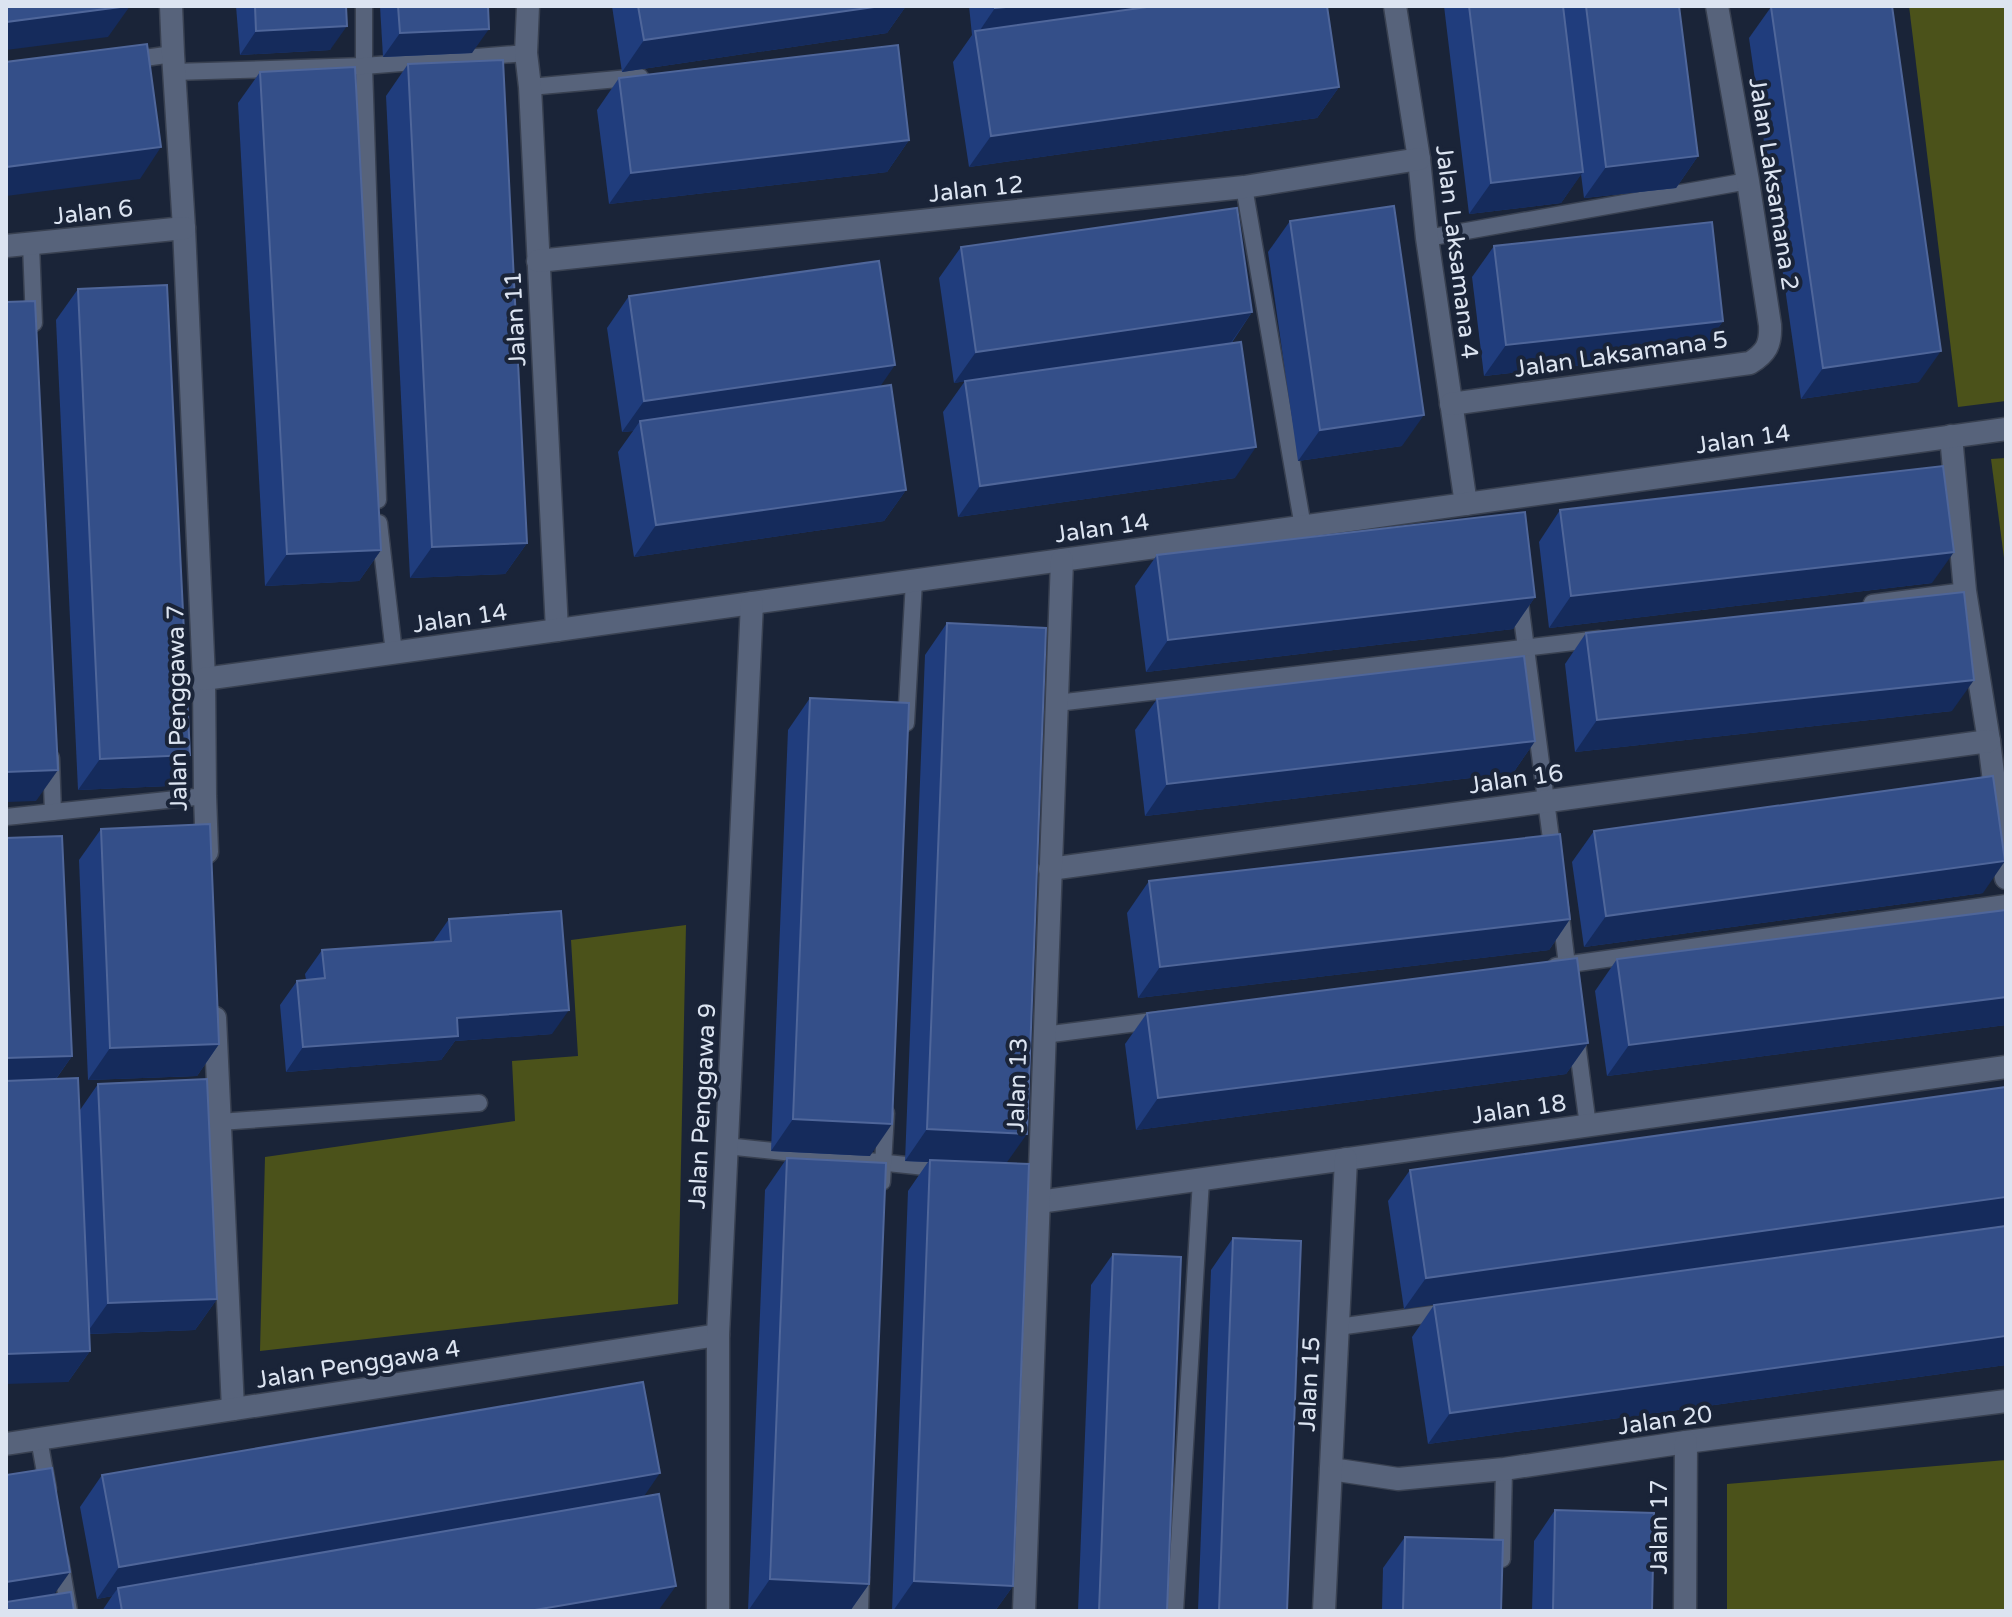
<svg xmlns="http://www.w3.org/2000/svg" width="2012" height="1617" viewBox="0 0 2012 1617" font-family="'Varela Round',sans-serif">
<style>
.green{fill:#4b521a}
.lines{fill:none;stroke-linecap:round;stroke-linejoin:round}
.service-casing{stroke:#394151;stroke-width:19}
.minor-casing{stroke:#394151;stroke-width:25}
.service{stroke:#57637b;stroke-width:16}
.minor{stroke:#57637b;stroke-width:22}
.wall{fill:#203d7d}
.shaded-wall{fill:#152b5c}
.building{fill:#344f89;stroke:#4f669a;stroke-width:2}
.labels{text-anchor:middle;stroke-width:8;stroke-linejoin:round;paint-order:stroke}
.street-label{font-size:24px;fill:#dce4f1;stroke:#1a2438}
</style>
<rect width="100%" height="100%" fill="#1a2438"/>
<g class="green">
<path d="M1909 6H2006V401L1958 407Z"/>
<path d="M2006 458V573L1991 459Z"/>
<path d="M686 925 678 1304 260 1351 265 1157 515 1121 512 1061 578 1056 571 940Z"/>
<path d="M2006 1460V1611H1727V1484Z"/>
</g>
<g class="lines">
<g class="service-casing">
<g id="service">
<path d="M364 6V66L378 500"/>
<path d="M130 60 173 54"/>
<path d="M174 72 364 66 526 53"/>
<path d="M530 87 640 77"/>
<path d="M1244 187 1303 527"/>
<path d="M1427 238 1748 181"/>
<path d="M31 244 34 323"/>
<path d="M379 523 394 653"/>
<path d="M1519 595 1553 854"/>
<path d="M1872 603 1965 591"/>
<path d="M1057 703 1599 639"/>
<path d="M906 723 914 581"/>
<path d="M51 758 53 812"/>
<path d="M6 817 205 796"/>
<path d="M1560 908 1568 973"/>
<path d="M1556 966 2006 903"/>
<path d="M1044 1035 1160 1020"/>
<path d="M1576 1035 1588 1126"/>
<path d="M220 1122 479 1103"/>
<path d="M726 1146 944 1169"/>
<path d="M882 1182 886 1113"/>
<path d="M1338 1327 1447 1312"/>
<path d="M39 1439 48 1489"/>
<path d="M60 1559 69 1611"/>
<path d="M1502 1559 1504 1469"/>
<path d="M860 1611 861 1577"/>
<path d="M1175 1611 1201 1180"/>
</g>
</g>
<g class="minor-casing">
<g id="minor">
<path d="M171 6 173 54 184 228 204 679 205 796 207 852"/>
<path d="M528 6 526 53 530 87 557 630"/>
<path d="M1395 6 1419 159 1427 238 1466 504"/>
<path d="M6 246 184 228"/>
<path d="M538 261 1244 187 1419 159"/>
<path d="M1451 404 1750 363C1766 353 1771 345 1770 325L1748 181 1717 6"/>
<path d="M1951 436 1965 591 1989 741 2006 878"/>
<path d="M204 679 2006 429"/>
<path d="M1050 869 1989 741"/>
<path d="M215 1018 233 1409"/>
<path d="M1039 1202 2006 1067"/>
<path d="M6 1444 718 1335"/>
<path d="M1331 1469 1398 1479 1504 1469 1686 1442 2006 1401"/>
<path d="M718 1611V1335L752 603"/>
<path d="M1024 1611 1062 560"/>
<path d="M1324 1611 1346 1159"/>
<path d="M1685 1611 1686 1442"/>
</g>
</g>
<use href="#service" class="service"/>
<use href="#minor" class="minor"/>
</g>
<g class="wall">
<path d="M236 6H346L330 50 240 55Z"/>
<path d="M380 6H488L472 53 383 57Z"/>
<path d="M612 6H906L887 33 622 72Z"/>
<path d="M969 6H1327L1339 87 1317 118 969 167 953 62 972 35Z"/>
<path d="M1444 6H1679L1698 156 1676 188 1584 198 1581 174 1561 203 1469 214Z"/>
<path d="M1771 7 1919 382 1801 399 1749 38Z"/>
<path d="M408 64 527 543 505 574 410 578 386 96Z"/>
<path d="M260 72 381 550 359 581 265 586 238 103Z"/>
<path d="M619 78 909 140 887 172 609 204 597 110Z"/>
<path d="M1290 221 1402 446 1298 461 1268 252Z"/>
<path d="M1494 246 1723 321 1701 352 1484 376 1472 277Z"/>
<path d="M961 247 1252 312 1231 344 1235 478 958 517 943 412 965 381 954 383 939 278Z"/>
<path d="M78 289 190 755 168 786 78 790 56 320Z"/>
<path d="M629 296 880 387 906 490 884 521 634 557 618 452 633 431 622 432 607 328Z"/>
<path d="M1560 510 1932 583 1549 628 1539 542Z"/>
<path d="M1157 555 1535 597 1513 629 1146 672 1135 586Z"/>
<path d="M947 623 1006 1163 1013 1586 995 1611H892L908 1191 928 1162 905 1161 925 655Z"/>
<path d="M1586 633 1952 711 1575 752 1565 664Z"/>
<path d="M810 698 870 1156 771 1151 788 730Z"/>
<path d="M1157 699 1535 741 1513 773 1145 816 1135 730Z"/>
<path d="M101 829 219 1044 197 1076 88 1080 79 860Z"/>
<path d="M1594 831 1983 893 1584 947 1572 862Z"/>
<path d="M6 838 72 1056 56 1079 80 1110 98 1084 217 1299 195 1330 90 1334V1351L68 1382Z"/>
<path d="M1149 881 1570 919 1549 950 1138 998 1127 913Z"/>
<path d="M2006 910V1025L1607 1076 1595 991 1617 959Z"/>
<path d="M449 919 552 1034 455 1041 441 1060 286 1072 280 1005 297 981 306 980 305 974 322 950 433 942Z"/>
<path d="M1147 1013 1588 1043 1566 1074 1136 1130 1125 1044Z"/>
<path d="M2006 1087 1404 1309 1388 1201 1410 1170Z"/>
<path d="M787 1158 869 1584 850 1611H748L765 1190Z"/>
<path d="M2006 1226V1365L1428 1444 1412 1337 1434 1305Z"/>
<path d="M1233 1238 1287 1611H1198L1211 1270Z"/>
<path d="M1113 1254 1167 1611H1078L1091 1285Z"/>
<path d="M102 1475 643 1497 658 1611H102L112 1596 97 1599 80 1507Z"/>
<path d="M1555 1510 1652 1611H1532L1534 1541Z"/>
<path d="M1405 1537 1501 1611H1382L1383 1568Z"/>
</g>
<g class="shaded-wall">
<path d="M130 6 108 37 6 50V22Z"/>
<path d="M881 6H906L887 33 622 72 644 40Z"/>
<path d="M1018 6H1289L976 36 995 8Z"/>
<path d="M347 26 330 50 240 55 256 31Z"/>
<path d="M489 29 472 53 383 57 400 33Z"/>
<path d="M1339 87 1317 118 969 167 991 136Z"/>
<path d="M909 140 887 172 609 204 631 173Z"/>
<path d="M161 147 140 179 6 196V167Z"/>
<path d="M1698 156 1676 188 1584 198 1606 167Z"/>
<path d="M1583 172 1561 203 1469 214 1491 183Z"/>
<path d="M1252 312 1230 344 954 383 976 352Z"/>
<path d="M1723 321 1701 352 1484 376 1506 345Z"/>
<path d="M1941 351 1919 382 1801 399 1823 368Z"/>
<path d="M895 365 873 397 640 421 633 431 622 432 644 401Z"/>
<path d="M1424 415 1402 446 1298 461 1320 430Z"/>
<path d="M1256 447 1235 478 958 517 980 486Z"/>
<path d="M906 490 884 521 634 557 656 525Z"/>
<path d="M527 543 505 574 410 578 432 547Z"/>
<path d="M381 550 359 581 265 586 287 554Z"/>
<path d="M1954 552 1932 583 1549 628 1571 596Z"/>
<path d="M1535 597 1513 629 1146 672 1168 640Z"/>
<path d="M1974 680 1952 711 1575 752 1597 720Z"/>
<path d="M1535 741 1513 773 1145 816 1167 784Z"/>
<path d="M190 755 168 786 78 790 100 759Z"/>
<path d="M58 770 36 801 6 802V772Z"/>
<path d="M2005 861 1983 893 1584 947 1606 916Z"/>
<path d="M1570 919 1549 950 1138 998 1160 967Z"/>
<path d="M2006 997V1025L1607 1076 1629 1045Z"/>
<path d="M569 1010 552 1034 455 1041 441 1060 286 1072 303 1047 457 1018Z"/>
<path d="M1588 1043 1566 1074 1136 1130 1158 1098Z"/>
<path d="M219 1044 197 1076 88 1080 110 1048Z"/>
<path d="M72 1056 50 1087 6 1089V1058Z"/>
<path d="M793 1119 892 1124 870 1156 771 1151Z"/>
<path d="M927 1129 1027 1134 1005 1165 930 1160 928 1162 905 1161Z"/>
<path d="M2006 1197V1225L1404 1309 1426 1278Z"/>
<path d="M217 1299 195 1330 86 1334 108 1303Z"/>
<path d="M2006 1336V1365L1428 1444 1450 1413Z"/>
<path d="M90 1351 68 1382 6 1384V1354Z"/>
<path d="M660 1473 638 1505 118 1588 112 1596 97 1599 119 1567Z"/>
<path d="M70 1572 48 1603 6 1610V1582Z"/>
<path d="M770 1579 869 1584 850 1611H748Z"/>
<path d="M914 1581 1013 1586 995 1611H893Z"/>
<path d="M676 1586 658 1611H529Z"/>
</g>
<g class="building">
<path d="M6 6H128L6 22Z"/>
<path d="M255 6H346L347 26 256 31Z"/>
<path d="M398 6H488L489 29 400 33Z"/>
<path d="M638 6H881L644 40Z"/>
<path d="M995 6H1018L995 8Z"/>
<path d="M1154 6H1327L1339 87 991 136 975 31Z"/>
<path d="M1469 6H1563L1583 172 1491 183Z"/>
<path d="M1586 6H1679L1698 156 1606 167Z"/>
<path d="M1778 6H1892L1941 351 1823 368 1771 7Z"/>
<path d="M147 44 161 147 6 167V62Z"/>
<path d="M898 45 909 140 631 173 619 78Z"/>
<path d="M503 60 527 543 432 547 408 64Z"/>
<path d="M355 67 381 550 287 554 260 72Z"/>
<path d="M1394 206 1424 415 1320 430 1290 221Z"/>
<path d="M1237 208 1252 312 976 352 961 247Z"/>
<path d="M1712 222 1723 321 1506 345 1494 246Z"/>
<path d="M879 261 895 365 644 401 629 296Z"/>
<path d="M167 285 190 755 100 759 78 289Z"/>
<path d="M35 301 58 770 6 772V302Z"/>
<path d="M1241 342 1256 447 980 486 965 381Z"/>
<path d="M891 385 906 490 656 525 640 421Z"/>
<path d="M1943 466 1954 552 1571 596 1560 510Z"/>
<path d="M1525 512 1535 597 1168 640 1157 555Z"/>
<path d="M1964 592 1974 680 1597 720 1586 633Z"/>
<path d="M947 623 1046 628 1027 1134 927 1129Z"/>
<path d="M1524 656 1535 741 1167 784 1157 699Z"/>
<path d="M810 698 909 703 892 1124 793 1119Z"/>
<path d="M1993 776 2005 861 1606 916 1594 831Z"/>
<path d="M210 824 219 1044 110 1048 101 829Z"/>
<path d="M1560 834 1570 919 1160 967 1149 881Z"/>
<path d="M62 836 72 1056 6 1058V838Z"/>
<path d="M2006 910V997L1629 1045 1617 959Z"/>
<path d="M561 911 569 1010 457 1018 458 1036 303 1047 297 981 325 978 322 950 451 941 449 919Z"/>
<path d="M1577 958 1588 1043 1158 1098 1147 1013Z"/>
<path d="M78 1078 90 1351 6 1354V1081Z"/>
<path d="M207 1079 217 1299 108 1303 98 1084Z"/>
<path d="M2006 1087V1197L1426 1278 1410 1170Z"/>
<path d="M787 1158 886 1163 869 1584 770 1579Z"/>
<path d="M930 1160 1029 1164 1013 1586 914 1581Z"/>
<path d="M2006 1226V1336L1450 1413 1434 1305Z"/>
<path d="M1233 1238 1301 1241 1287 1611H1219Z"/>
<path d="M1113 1254 1181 1257 1167 1611H1099Z"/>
<path d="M643 1382 660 1473 119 1567 102 1475Z"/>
<path d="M52 1468 70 1572 6 1582V1475Z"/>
<path d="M659 1494 676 1586 529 1611H122L118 1588Z"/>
<path d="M1555 1510 1654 1513 1652 1611H1553Z"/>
<path d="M1405 1537 1503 1540 1501 1611H1403Z"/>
<path d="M71 1592 74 1611H6V1602Z"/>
</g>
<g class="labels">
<g class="street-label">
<text transform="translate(1774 184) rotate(81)" y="8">Jalan Laksamana 2</text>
<text transform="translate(976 189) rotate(-6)" y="8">Jalan 12</text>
<text transform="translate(93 212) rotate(-6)" y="8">Jalan 6</text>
<text transform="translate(1457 252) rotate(83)" y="8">Jalan Laksamana 4</text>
<text transform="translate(515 319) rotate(-93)" y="8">Jalan 11</text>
<text transform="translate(1621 354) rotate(-8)" y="8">Jalan Laksamana 5</text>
<text transform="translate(1743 439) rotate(-8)" y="8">Jalan 14</text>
<text transform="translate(1102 528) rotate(-8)" y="8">Jalan 14</text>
<text transform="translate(460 618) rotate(-8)" y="8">Jalan 14</text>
<text transform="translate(177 708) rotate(-91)" y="8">Jalan Penggawa 7</text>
<text transform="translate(1516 779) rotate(-8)" y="8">Jalan 16</text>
<text transform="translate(1017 1085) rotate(-88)" y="8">Jalan 13</text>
<text transform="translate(702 1106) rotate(-87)" y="8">Jalan Penggawa 9</text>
<text transform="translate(1519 1109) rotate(-8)" y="8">Jalan 18</text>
<text transform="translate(358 1364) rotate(-9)" y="8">Jalan Penggawa 4</text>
<text transform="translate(1309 1384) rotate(-87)" y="8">Jalan 15</text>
<text transform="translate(1665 1420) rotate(-8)" y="8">Jalan 20</text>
<text transform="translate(1659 1527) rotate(-90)" y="8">Jalan 17</text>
</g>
</g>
<rect width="2012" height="1617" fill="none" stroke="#dce4f1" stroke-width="16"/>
</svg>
